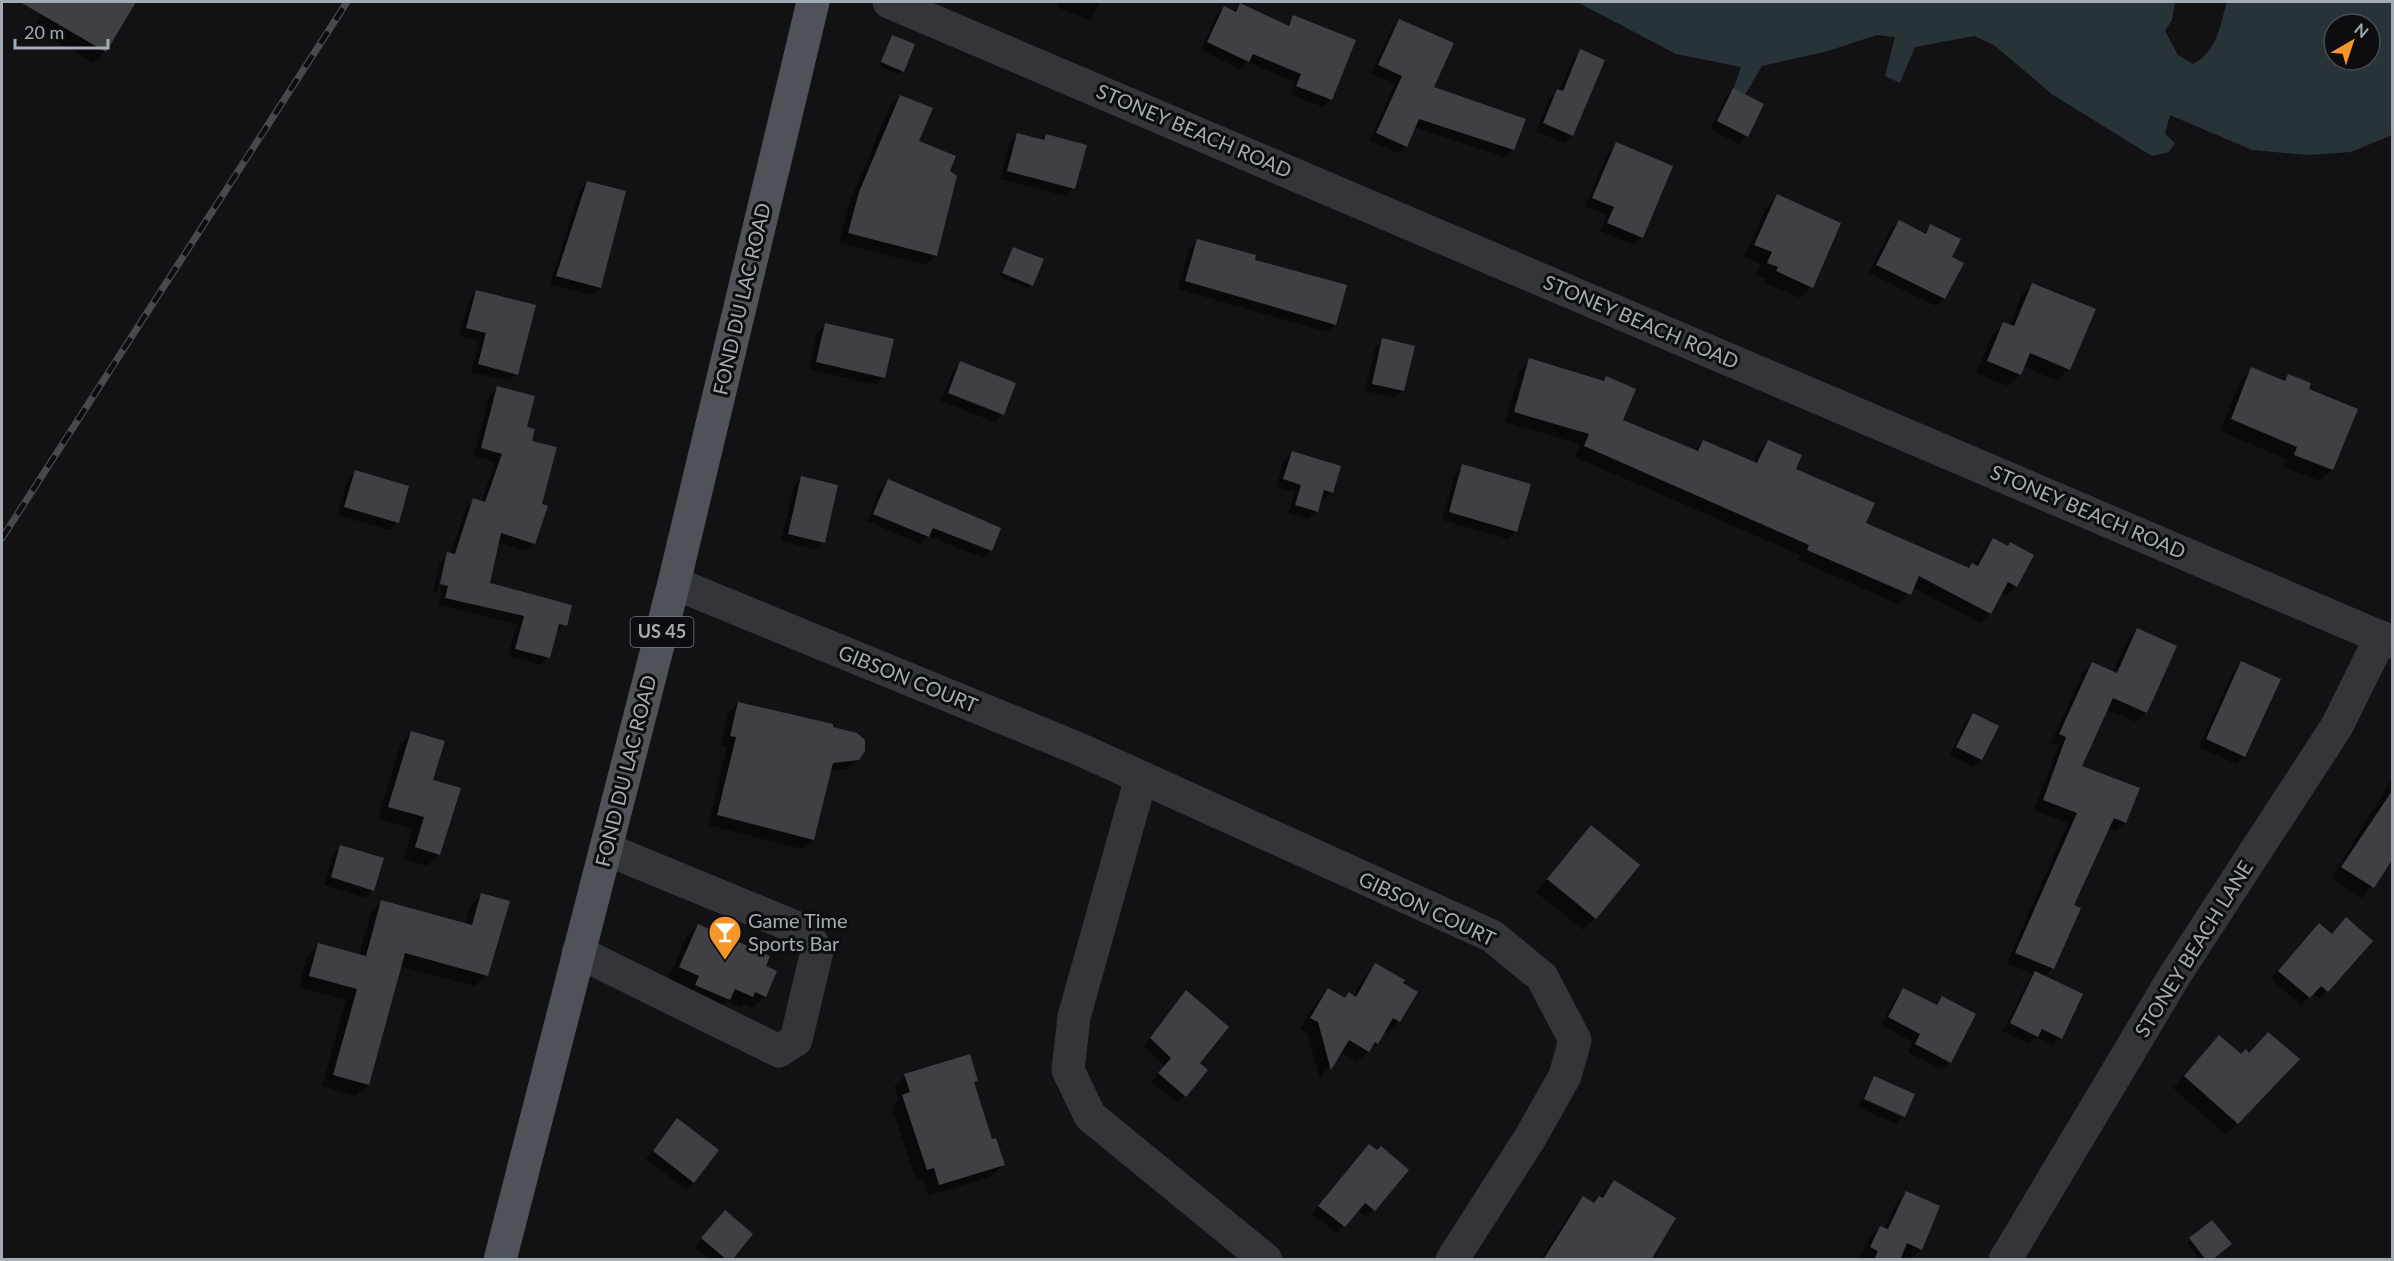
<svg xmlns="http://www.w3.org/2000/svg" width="2394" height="1261" viewBox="0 0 2394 1261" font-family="Lato,sans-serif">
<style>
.water{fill:#283338;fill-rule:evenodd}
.shadow{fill:#0007;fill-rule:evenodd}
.building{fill:#3e4044}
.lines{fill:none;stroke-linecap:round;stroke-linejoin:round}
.minor{stroke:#333539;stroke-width:33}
.major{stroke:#4f5258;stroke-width:33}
.rail-casing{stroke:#46494e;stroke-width:7}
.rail{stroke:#0d0d0f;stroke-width:4.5;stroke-dasharray:14;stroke-linecap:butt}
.labels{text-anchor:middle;stroke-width:6;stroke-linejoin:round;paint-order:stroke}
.shield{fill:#0d0d0f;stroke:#767c83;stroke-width:1.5}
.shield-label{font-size:18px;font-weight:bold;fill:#a3abb5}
.street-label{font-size:20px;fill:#a3abb5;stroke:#0d0d0f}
.poi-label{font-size:20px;fill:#a3abb5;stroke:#0d0d0f;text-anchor:start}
</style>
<rect width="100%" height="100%" fill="#121214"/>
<path class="water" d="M1577 2H2175L2172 20 2165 31 2178 55 2193 64C2218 51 2219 27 2227 2H2392V135L2351 152 2308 155 2252 150 2170 115 2165 134 2175 143 2169 152 2152 156 2053 95 1994 45 1974 36 1915 47 1900 83 1885 76 1895 37 1877 35 1828 51 1762 66 1743 98 1732 93 1741 67 1676 54ZM2334 24H2370V60H2334Z"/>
<g class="shadow">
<path d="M48 2H134L105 51 93 63 33 27Z"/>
<path d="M1059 2H1100L1095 13 1088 20 1057 7Z"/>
<path d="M1240 5 1286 25 1294 17 1354 41 1330 100 1323 107 1290 94 1295 82 1247 62 1240 69 1201 50 1216 16 1224 8 1233 12Z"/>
<path d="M1399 20 1432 88 1524 120 1513 150 1505 157 1414 127 1406 146 1398 153 1369 141 1395 84 1371 73 1392 28Z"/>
<path d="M892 37 903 71 899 74 879 66Z"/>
<path d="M1581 51 1572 135 1564 143 1536 131 1550 98 1559 91 1573 59Z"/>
<path d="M1733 90 1747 136 1739 144 1710 129 1725 98Z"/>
<path d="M900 97 918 142 948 172 936 255 926 265 839 243 849 204 890 106Z"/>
<path d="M1018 135 1041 141 1046 135 1073 188 1065 196 1000 179 1010 143Z"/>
<path d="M1616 144 1641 237 1634 245 1600 231 1607 215 1585 206 1609 151Z"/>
<path d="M588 182 624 192 600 288 592 295 550 284 580 190Z"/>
<path d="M1777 196 1811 287 1800 298 1765 283 1767 279 1756 275 1761 264 1744 257 1766 208Z"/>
<path d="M1899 222 1923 234 1931 226 1950 258 1962 264 1944 299 1936 306 1869 273 1891 229Z"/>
<path d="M1197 241 1253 262 1335 325 1327 332 1178 289 1189 249Z"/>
<path d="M1013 249 1031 285 1028 288 999 277Z"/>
<path d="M2033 284 2069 369 2057 381 2023 366 2020 375 2008 386 1976 373 1992 335 2004 324 2009 326 2021 296Z"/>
<path d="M477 291 516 374 509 381 471 372 479 341 459 336 469 299Z"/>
<path d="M825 325 883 377 876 385 809 369 817 333Z"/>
<path d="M1383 340 1402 391 1394 398 1365 391 1375 348Z"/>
<path d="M1530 360 1602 382 1606 378 1621 421 1694 451 1703 441 1753 463 1758 452 1768 442 1794 470 1864 524 1967 569 1972 565 1974 566 1983 550 1993 540 2007 547 2016 586 2006 596 2000 593 1990 613 1980 623 1913 587 1899 604 1798 560 1800 555 1575 457 1580 444 1505 422 1520 370Z"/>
<path d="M961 363 1002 414 995 422 941 401 953 371Z"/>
<path d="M2252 369 2282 382 2288 376 2307 390 2356 410 2331 470 2320 481 2283 467 2286 459 2220 431 2240 381Z"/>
<path d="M497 388 525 428 530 442 540 505 534 543 526 551 498 542 488 584 565 625 555 632 548 657 541 665 508 656 517 624 438 605 442 593 433 592 440 562 450 555 466 508 473 500 481 503 495 462 474 456 489 396ZM444 561H447L440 592 437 591Z"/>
<path d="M1292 453 1331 492 1323 500 1320 498 1316 511 1308 519 1288 513 1295 492 1276 487 1284 460Z"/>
<path d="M1463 466 1516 531 1508 539 1442 520 1455 474Z"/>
<path d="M355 472 397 522 390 530 337 515 348 480Z"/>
<path d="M801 478 824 542 816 550 781 541 794 486Z"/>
<path d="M888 481 991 550 983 558 928 536 920 544 867 521 880 489Z"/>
<path d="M2137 629 2175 646 2145 713 2136 722 2106 709 2080 767 2125 822 2116 831 2108 828 2072 905 2053 968 2044 977 2061 1038 2053 1045 2036 1037 2029 1044 2003 1031 2028 980 2034 974 2007 963 2068 823 2034 810 2058 746 2051 743 2082 674 2092 664 2112 673 2128 639Z"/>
<path d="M2242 662 2244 756 2236 764 2199 747 2234 670Z"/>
<path d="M738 703 858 759 848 769 829 772 813 839 803 849 708 825 727 747 721 746 728 713Z"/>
<path d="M1973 715 1997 727 1981 759 1973 767 1950 755 1965 723Z"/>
<path d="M412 733 432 781 439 854 427 866 404 859 413 829 378 818 400 745Z"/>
<path d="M2392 778V857L2362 898 2332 878Z"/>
<path d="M1591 827 1595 918 1583 930 1536 892Z"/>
<path d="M341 847 372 890 365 898 324 885 333 855Z"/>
<path d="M481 895 486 975 475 986 400 966 368 1085 356 1096 322 1086 346 1000 299 987 307 956 319 945 359 956 371 913 382 902 465 924 470 906Z"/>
<path d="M698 926 765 996 753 1008 744 1004 740 1007 726 1001 717 1011 685 996 688 988 668 979 686 937Z"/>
<path d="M2312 932 2327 991 2320 999 2313 993 2301 1005 2271 979Z"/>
<path d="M1376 965 1416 992 1399 1021 1388 1033 1384 1030 1377 1043 1357 1062 1340 1052 1320 1079 1307 1033 1300 1029 1317 1001 1328 990 1344 999 1349 994 1353 996 1365 976Z"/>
<path d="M1904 989 1935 1005 1942 998 1974 1014 1949 1062 1942 1070 1908 1052 1913 1042 1881 1025 1896 997Z"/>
<path d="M1186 992 1198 1063 1185 1096 1178 1103 1151 1082 1164 1066 1144 1046Z"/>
<path d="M2208 1049 2237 1123 2226 1135 2173 1088Z"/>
<path d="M905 1076 976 1080 973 1084 991 1141 1003 1165 992 1176 928 1196 923 1178 916 1180 892 1107 899 1100 894 1087Z"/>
<path d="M1875 1078 1913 1095 1902 1117V1114L1862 1096Z"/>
<path d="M1861 1099 1902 1117 1896 1124 1858 1107Z"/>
<path d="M677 1120 693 1182 686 1189 646 1159Z"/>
<path d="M1362 1153 1407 1170 1366 1217 1357 1210 1337 1233 1312 1214Z"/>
<path d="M1614 1182 1649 1260H1540L1572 1210 1583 1198 1593 1204Z"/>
<path d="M1906 1192 1921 1249 1911 1259 1905 1256 1903 1260H1863L1861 1256 1870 1237 1880 1227 1884 1229 1897 1202Z"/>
<path d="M717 1220 730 1260H710L695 1247Z"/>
<path d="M2212 1222 2211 1260H2200L2187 1243Z"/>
</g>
<g class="building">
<path d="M20 2H136L106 52Z"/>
<path d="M1240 3 1289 26 1293 15 1356 40 1332 100 1296 86 1301 74 1253 54 1249 62 1207 42 1224 6 1236 12Z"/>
<path d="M1399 19 1454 43 1434 87 1526 119 1514 150 1419 119 1407 147 1376 133 1402 76 1378 65Z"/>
<path d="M892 35 915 44 904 72 881 62Z"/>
<path d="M1580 49 1605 60 1573 136 1543 123 1557 89 1563 91Z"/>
<path d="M1733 88 1764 104 1748 137 1717 121Z"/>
<path d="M900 95 933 108 919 141 956 156 950 171 957 176 937 256 848 233 859 192Z"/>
<path d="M1017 133 1044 140 1046 134 1087 145 1075 189 1007 171Z"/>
<path d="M1616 142 1673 166 1643 238 1607 223 1614 207 1592 198Z"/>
<path d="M587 181 626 191 601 288 556 276Z"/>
<path d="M1777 194 1841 223 1813 288 1776 271 1778 267 1767 263 1772 252 1754 245Z"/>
<path d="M1899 220 1926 234 1930 224 1961 239 1952 257 1964 263 1945 299 1876 265Z"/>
<path d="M1197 239 1256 255 1255 260 1347 285 1336 325 1185 281Z"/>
<path d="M1013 247 1044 259 1033 286 1002 273Z"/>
<path d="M2032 283 2096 309 2070 370 2030 353 2021 375 1987 361 2003 322 2014 326Z"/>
<path d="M476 290 536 305 518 375 478 364 486 333 466 328Z"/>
<path d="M825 323 894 339 885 378 816 362Z"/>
<path d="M1382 338 1415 346 1404 391 1372 384Z"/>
<path d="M1529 358 1604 381 1606 376 1636 389 1623 420 1698 451 1703 440 1757 463 1768 440 1802 455 1796 469 1875 503 1866 523 1969 568 1972 563 1978 566 1993 538 2008 546 2010 542 2034 555 2017 587 2008 582 1991 614 1919 576 1911 595 1807 550 1809 545 1584 446 1589 434 1514 412Z"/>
<path d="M960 361 1016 383 1004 415 948 393Z"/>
<path d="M2251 367 2285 381 2288 374 2311 383 2309 389 2358 409 2333 470 2294 455 2297 447 2231 419Z"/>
<path d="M497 386 535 396 527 427 535 429 532 441 557 447 542 504 548 506 535 544 501 533 490 583 572 605 567 626 559 624 550 658 515 649 524 616 445 598 448 586 440 584 447 552 455 554 473 498 485 502 502 454 481 448Z"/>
<path d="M1292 451 1341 466 1333 493 1324 490 1318 512 1295 505 1301 485 1283 479Z"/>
<path d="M1462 464 1531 484 1517 532 1449 512Z"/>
<path d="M355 470 409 486 399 523 344 507Z"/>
<path d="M801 476 838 485 825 543 788 534Z"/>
<path d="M888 479 1001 528 992 551 933 528 929 537 873 514Z"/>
<path d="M2137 628 2177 646 2147 713 2113 698 2082 766 2140 788 2126 823 2114 818 2074 905 2081 908 2054 969 2015 953 2077 813 2043 800 2066 737 2059 734 2092 662 2117 673Z"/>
<path d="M2241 661 2281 679 2245 757 2206 739Z"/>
<path d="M738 702 833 724V727L857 733 865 740V751L859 760 833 763 814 840 717 815 736 737 730 736Z"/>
<path d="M1973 713 1999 726 1982 760 1956 747Z"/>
<path d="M411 731 445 741 433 780 461 788 440 855 415 847 424 817 388 807Z"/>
<path d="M2392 791V860L2374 888 2341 867Z"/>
<path d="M1591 825 1640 865 1596 919 1547 879Z"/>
<path d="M340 845 384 858 374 891 331 877Z"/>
<path d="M481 893 510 901 488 976 405 953 369 1085 333 1075 357 989 309 976 318 943 366 956 381 900 472 925Z"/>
<path d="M2346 917 2373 941 2328 992 2321 986 2310 998 2278 971 2319 923 2332 934Z"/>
<path d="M698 924 770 956 766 966 777 971 766 997 755 992 753 997 735 989 730 1000 695 985 699 976 679 967Z"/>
<path d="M1375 963 1405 980 1403 983 1418 992 1400 1022 1393 1018 1378 1044 1375 1042 1369 1052 1349 1040 1331 1070 1318 1022 1310 1018 1328 988 1345 998 1349 992 1356 997Z"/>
<path d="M2035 971 2083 994 2062 1039 2042 1029 2038 1037 2010 1023Z"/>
<path d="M1903 988 1937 1005 1942 996 1976 1014 1951 1063 1915 1044 1920 1034 1888 1017Z"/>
<path d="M1186 990 1229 1027 1200 1063 1208 1070 1186 1097 1158 1073 1171 1058 1150 1038Z"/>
<path d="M2268 1032 2300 1059 2238 1124 2184 1076 2219 1035 2241 1054 2246 1049 2249 1053Z"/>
<path d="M970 1054 978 1081 974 1082 992 1139 996 1138 1005 1165 939 1185 934 1168 927 1170 902 1095 910 1092 904 1074Z"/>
<path d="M1874 1076 1915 1094 1905 1117 1864 1099Z"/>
<path d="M677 1118 719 1150 694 1183 653 1151Z"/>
<path d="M1369 1144 1377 1150 1381 1146 1409 1170 1375 1211 1365 1203 1345 1227 1318 1206Z"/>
<path d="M1614 1180 1676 1218 1651 1260H1543L1583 1196 1594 1203 1599 1196 1603 1198Z"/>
<path d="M1906 1191 1940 1206 1922 1250 1907 1243 1900 1260H1874L1878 1251 1870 1247 1880 1226 1888 1229Z"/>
<path d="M725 1210 753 1234 732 1260H727L701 1238Z"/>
<path d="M2212 1220 2232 1244 2212 1260H2206L2189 1238Z"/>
</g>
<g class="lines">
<g class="minor">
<path d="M889 2 2392 642"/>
<path d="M674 583 1079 749 1492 936 1542 977 1575 1040 1565 1076 1530 1138 1452 1260"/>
<path d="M1141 778 1074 1017 1068 1070 1090 1116 1266 1260"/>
<path d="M578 952 779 1051 796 1040 817 951 805 931 606 849"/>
<path d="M2005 1260 2175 975 2337 726 2381 637"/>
</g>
<path class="major" d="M500 1260 674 583 813 2"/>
<g class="rail-casing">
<path id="rail" d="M2 538 347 2"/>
</g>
<use href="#rail" class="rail"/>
</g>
<defs>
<g id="bar-pin" transform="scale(1.725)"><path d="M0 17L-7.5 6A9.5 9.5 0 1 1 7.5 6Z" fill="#f69528" stroke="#0d0d0f"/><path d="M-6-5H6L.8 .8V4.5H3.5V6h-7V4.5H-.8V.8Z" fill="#fff"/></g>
</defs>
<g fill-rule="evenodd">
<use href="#bar-pin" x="725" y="932"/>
</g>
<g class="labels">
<rect class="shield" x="630.5" y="617" width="63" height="30" rx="4.5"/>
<g class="shield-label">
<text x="662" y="638">US 45</text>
</g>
<g class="street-label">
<text transform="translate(1194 131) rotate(23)" y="7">STONEY BEACH ROAD</text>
<text transform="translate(742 299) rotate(-77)" y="7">FOND DU LAC ROAD</text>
<text transform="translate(1641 322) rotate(23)" y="7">STONEY BEACH ROAD</text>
<text transform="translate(2088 512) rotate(23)" y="7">STONEY BEACH ROAD</text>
<text transform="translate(908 679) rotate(22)" y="7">GIBSON COURT</text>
<text transform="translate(626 771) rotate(-76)" y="7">FOND DU LAC ROAD</text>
<text transform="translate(1427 909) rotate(25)" y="7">GIBSON COURT</text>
<text transform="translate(2194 949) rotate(-58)" y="7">STONEY BEACH LANE</text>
</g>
<g class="poi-label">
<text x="748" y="928">Game Time<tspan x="748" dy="23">Sports Bar</tspan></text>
</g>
</g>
<rect width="2394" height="1261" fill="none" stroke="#a3abb5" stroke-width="6"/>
<g transform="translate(2352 42) rotate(39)"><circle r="28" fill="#0d0d0f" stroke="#494c51" stroke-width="1.5"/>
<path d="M0-4.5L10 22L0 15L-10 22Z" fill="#f69528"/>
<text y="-9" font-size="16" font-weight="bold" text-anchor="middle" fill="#a3abb5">N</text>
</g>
<path d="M15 39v9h93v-9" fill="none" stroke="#a3abb5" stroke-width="3"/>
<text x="24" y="39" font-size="18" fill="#a3abb5" stroke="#0d0d0f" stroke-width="4.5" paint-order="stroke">20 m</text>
</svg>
